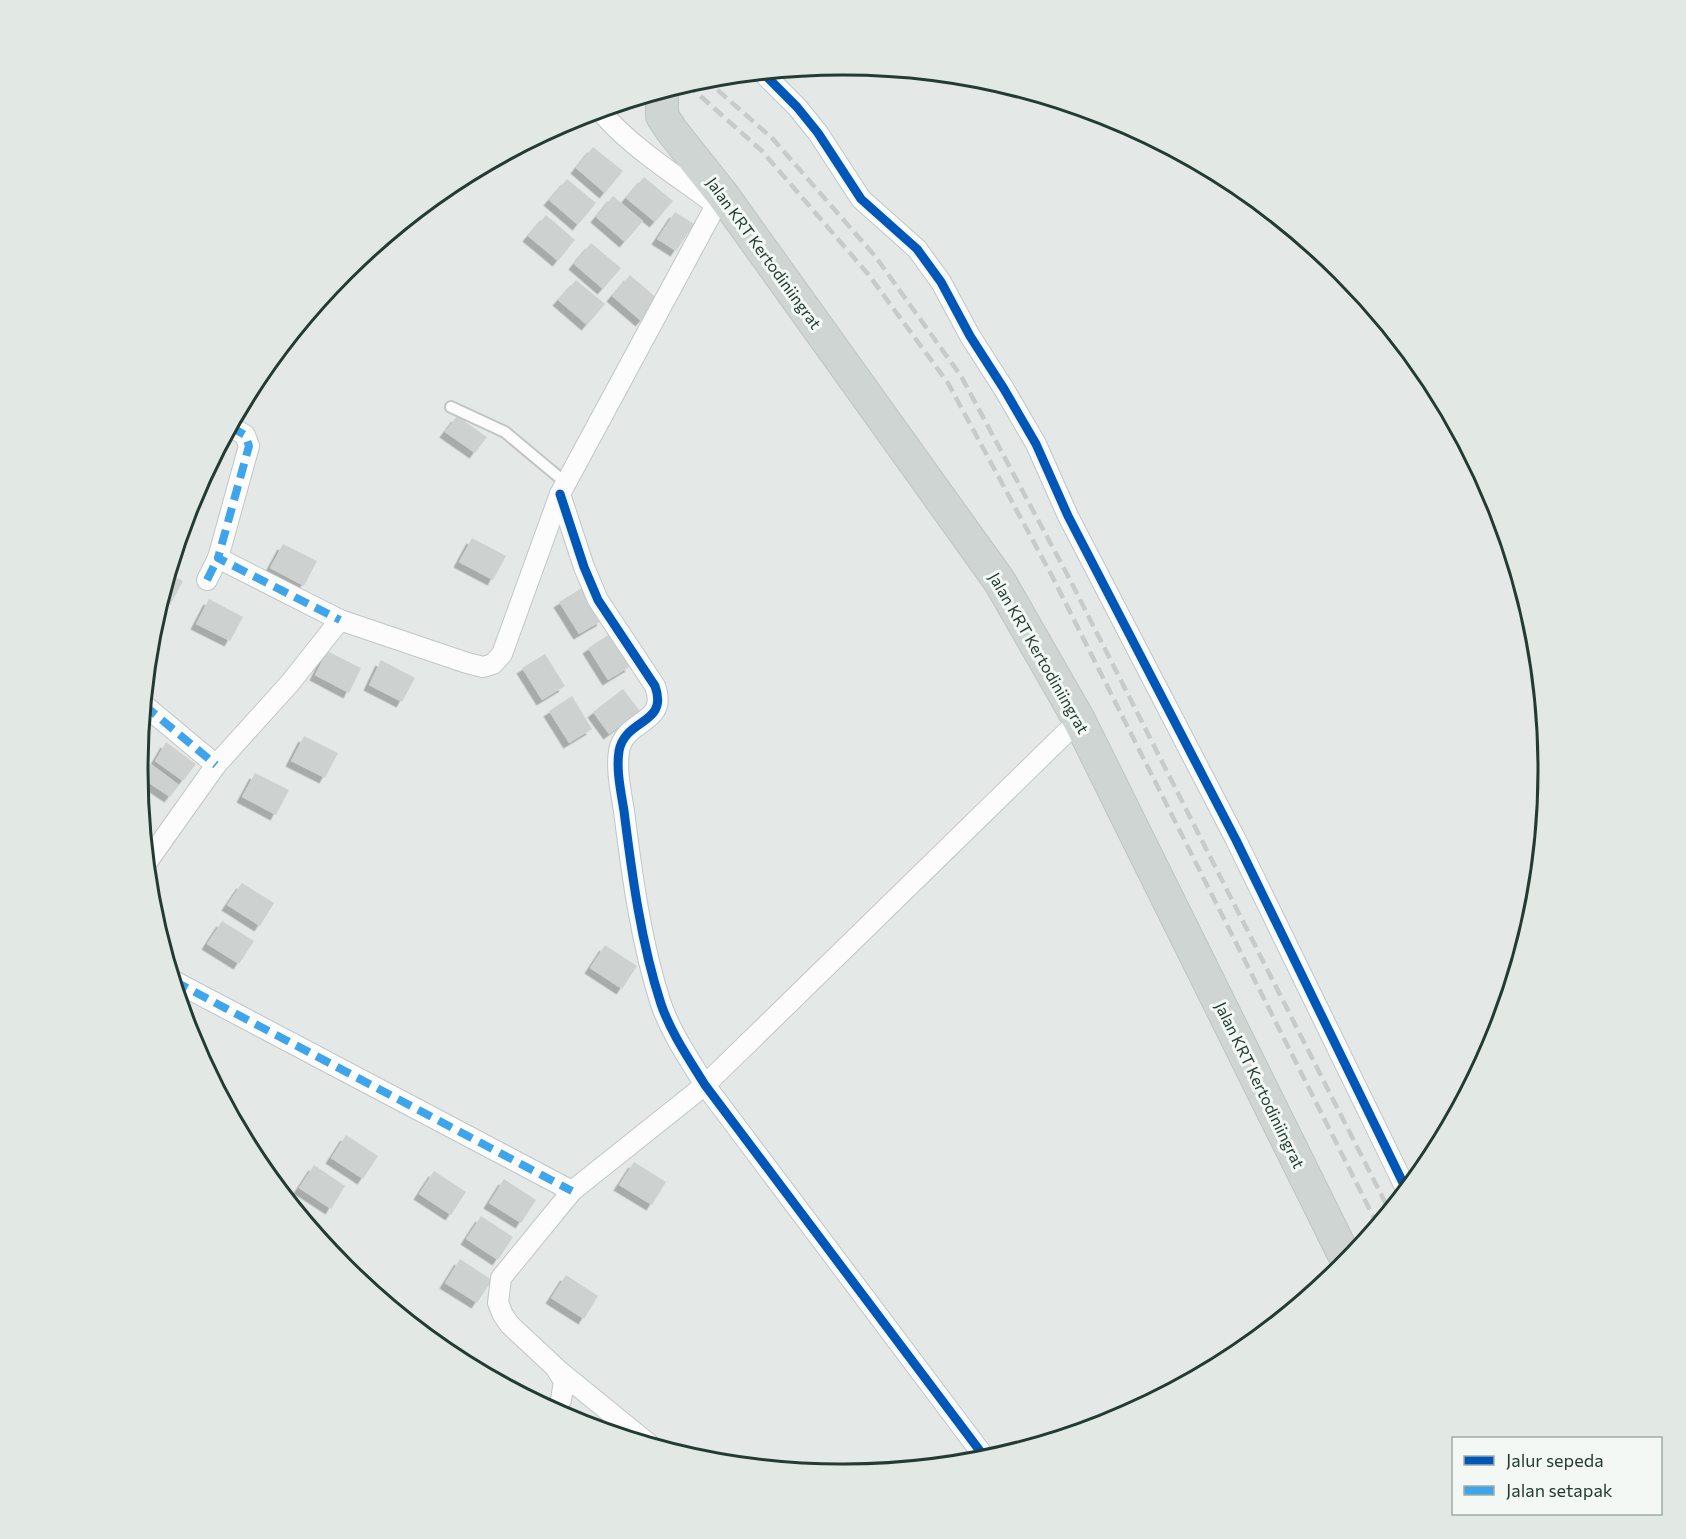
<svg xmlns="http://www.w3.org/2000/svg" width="1686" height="1539" viewBox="0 0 1686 1539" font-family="Commissioner,sans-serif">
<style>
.building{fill:#cdd2d0;filter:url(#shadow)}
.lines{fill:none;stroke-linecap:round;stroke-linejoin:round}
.service-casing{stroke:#c1c6c4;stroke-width:14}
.minor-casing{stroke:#c1c6c4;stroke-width:22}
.primary-casing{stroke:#bdc5c2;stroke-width:34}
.service{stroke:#fbfcfb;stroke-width:10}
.minor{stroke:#fbfcfb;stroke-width:20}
.primary{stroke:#ced5d3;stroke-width:32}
.rail{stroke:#c7cbc9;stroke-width:4.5;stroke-dasharray:12 6;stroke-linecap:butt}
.quiet{stroke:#3ea4eb;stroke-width:8;stroke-dasharray:15 8;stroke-linecap:butt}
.cycleway-casing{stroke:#f3f8f5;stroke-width:13}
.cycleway{stroke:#0057b8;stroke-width:9}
.labels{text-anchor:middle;stroke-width:6;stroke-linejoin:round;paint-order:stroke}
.street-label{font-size:16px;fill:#233b33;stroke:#f3f8f5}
.rim{fill:none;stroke:#233b33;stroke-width:3}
</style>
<defs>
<filter id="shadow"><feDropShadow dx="-5.5" dy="5.5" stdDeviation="0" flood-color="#0004"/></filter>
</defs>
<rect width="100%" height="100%" fill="#e4e9e7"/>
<g class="building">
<path d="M593 147 623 171 605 193 576 168Z"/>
<path d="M644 177 673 201 655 222 626 198Z"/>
<path d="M567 179 596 203 578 225 549 200Z"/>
<path d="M613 196 643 221 625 242 596 217Z"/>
<path d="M675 212 694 224 676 251 657 239Z"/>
<path d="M546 215 575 240 558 261 528 236Z"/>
<path d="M591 243 621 268 603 289 574 264Z"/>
<path d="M630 275 659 300 641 321 612 296Z"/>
<path d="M576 280 605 304 587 325 558 300Z"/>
<path d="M457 416 487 437 475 453 445 432Z"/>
<path d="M472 538 506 556 493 580 459 562Z"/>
<path d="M283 544 317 561 304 586 270 568Z"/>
<path d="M169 574 183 581 170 605 161 600Z"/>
<path d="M582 588 603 620 579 634 559 602Z"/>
<path d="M209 599 243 617 230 641 196 624Z"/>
<path d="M611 633 631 666 608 680 588 648Z"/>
<path d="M327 651 361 668 349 693 315 675Z"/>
<path d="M545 654 565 686 542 700 522 668Z"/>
<path d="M381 660 415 678 402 702 369 685Z"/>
<path d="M623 689 640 711 609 734 593 712Z"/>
<path d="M572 696 592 729 569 743 549 711Z"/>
<path d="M304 736 338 753 325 778 291 761Z"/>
<path d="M166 742 196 764 183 781 155 761Z"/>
<path d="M151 764 179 785 170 797 140 777Z"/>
<path d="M255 773 289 790 276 815 242 797Z"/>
<path d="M242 883 274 903 260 926 227 905Z"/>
<path d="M222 921 254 941 239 964 207 944Z"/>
<path d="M605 945 637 966 622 989 590 968Z"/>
<path d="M346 1135 378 1156 363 1179 331 1158Z"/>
<path d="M634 1162 666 1182 652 1205 619 1185Z"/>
<path d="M314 1165 345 1186 331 1209 299 1188Z"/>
<path d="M434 1171 466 1192 451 1215 419 1194Z"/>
<path d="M504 1179 536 1200 521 1223 489 1203Z"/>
<path d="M481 1216 513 1237 498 1260 466 1239Z"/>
<path d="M460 1259 492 1280 477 1303 445 1283Z"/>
<path d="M566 1275 598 1296 584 1319 551 1298Z"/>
</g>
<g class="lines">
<g class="service-casing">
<path id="service" d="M451 407 505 432 566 483"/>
</g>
<g class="minor-casing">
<g id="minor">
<path d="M762 72 797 107 818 133 861 199 917 249 941 282 970 336 1004 389 1036 444 1068 516 1236 840 1406 1189"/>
<path d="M600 110C626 144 680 178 715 204"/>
<path d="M231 427 245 435 249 446 218 558 340 620 467 663 483 667 493 664 502 654 560 494 722 194"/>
<path d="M560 494 584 567 598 600 655 686C669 725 625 718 619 751 616 770 621 792 624 811 632 875 641 943 661 1004 671 1033 689 1059 705 1085L986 1459"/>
<path d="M207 580 218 558"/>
<path d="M144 705 216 765"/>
<path d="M147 862 216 765 290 683 340 620"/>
<path d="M174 981 572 1191"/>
<path d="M558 1370 649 1444"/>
<path d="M554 1411 561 1400 564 1381 555 1367 510 1325 503 1315 498 1303 501 1278 572 1191 705 1085 1079 720"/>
</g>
</g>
<g class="primary-casing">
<path id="primary" d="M662 91V116L672 131 722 194 1000 582 1079 720 1347 1261"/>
</g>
<use href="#service" class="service"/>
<use href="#minor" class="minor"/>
<use href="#primary" class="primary"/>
<g class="rail">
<path d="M704 78 772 138 875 256 961 376 1067 574 1389 1210"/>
<path d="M687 84 762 151 868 274 948 383 1052 576 1377 1224"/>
</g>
<g class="quiet">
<path d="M231 427 245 435 249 446 218 558 340 620"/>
<path d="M207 580 218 558"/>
<path d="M144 705 216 765"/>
<path d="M174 981 572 1191"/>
</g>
<g class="cycleway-casing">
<g id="cycleway">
<path d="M762 72 797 107 818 133 861 199 917 249 941 282 970 336 1004 389 1036 444 1068 516 1236 840 1406 1189"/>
<path d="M560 494 584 567 598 600 655 686C669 725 625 718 619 751 616 770 621 792 624 811 632 875 641 943 661 1004 671 1033 689 1059 705 1085L986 1459"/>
</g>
</g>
<use href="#cycleway" class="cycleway"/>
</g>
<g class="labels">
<g class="street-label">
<text transform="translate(764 253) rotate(54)" y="6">Jalan KRT Kertodiniingrat</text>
<text transform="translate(1039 653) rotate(60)" y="6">Jalan KRT Kertodiniingrat</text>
<text transform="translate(1260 1085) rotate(64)" y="6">Jalan KRT Kertodiniingrat</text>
</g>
</g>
<path d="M0 0H1686V1539H0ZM842 75H844A694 694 0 0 1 1538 769V770A694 694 0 0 1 844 1464H842A694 694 0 0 1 148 770V769A694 694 0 0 1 842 75Z" fill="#e2e9e5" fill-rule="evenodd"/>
<path class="rim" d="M842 75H844A694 694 0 0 1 1538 769V770A694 694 0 0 1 844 1464H842A694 694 0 0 1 148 770V769A694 694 0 0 1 842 75Z"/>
<rect x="1452" y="1437" width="210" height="78" fill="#f3f8f5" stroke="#a0aca7" stroke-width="1.5"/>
<rect x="1464" y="1456" width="30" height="9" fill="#0057b8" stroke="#a0aca7" stroke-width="1.5"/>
<text x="1506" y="1467" font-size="18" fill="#233b33">Jalur sepeda</text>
<rect x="1464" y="1486" width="30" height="9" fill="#3ea4eb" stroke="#a0aca7" stroke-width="1.5"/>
<text x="1506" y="1497" font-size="18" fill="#233b33">Jalan setapak</text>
</svg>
